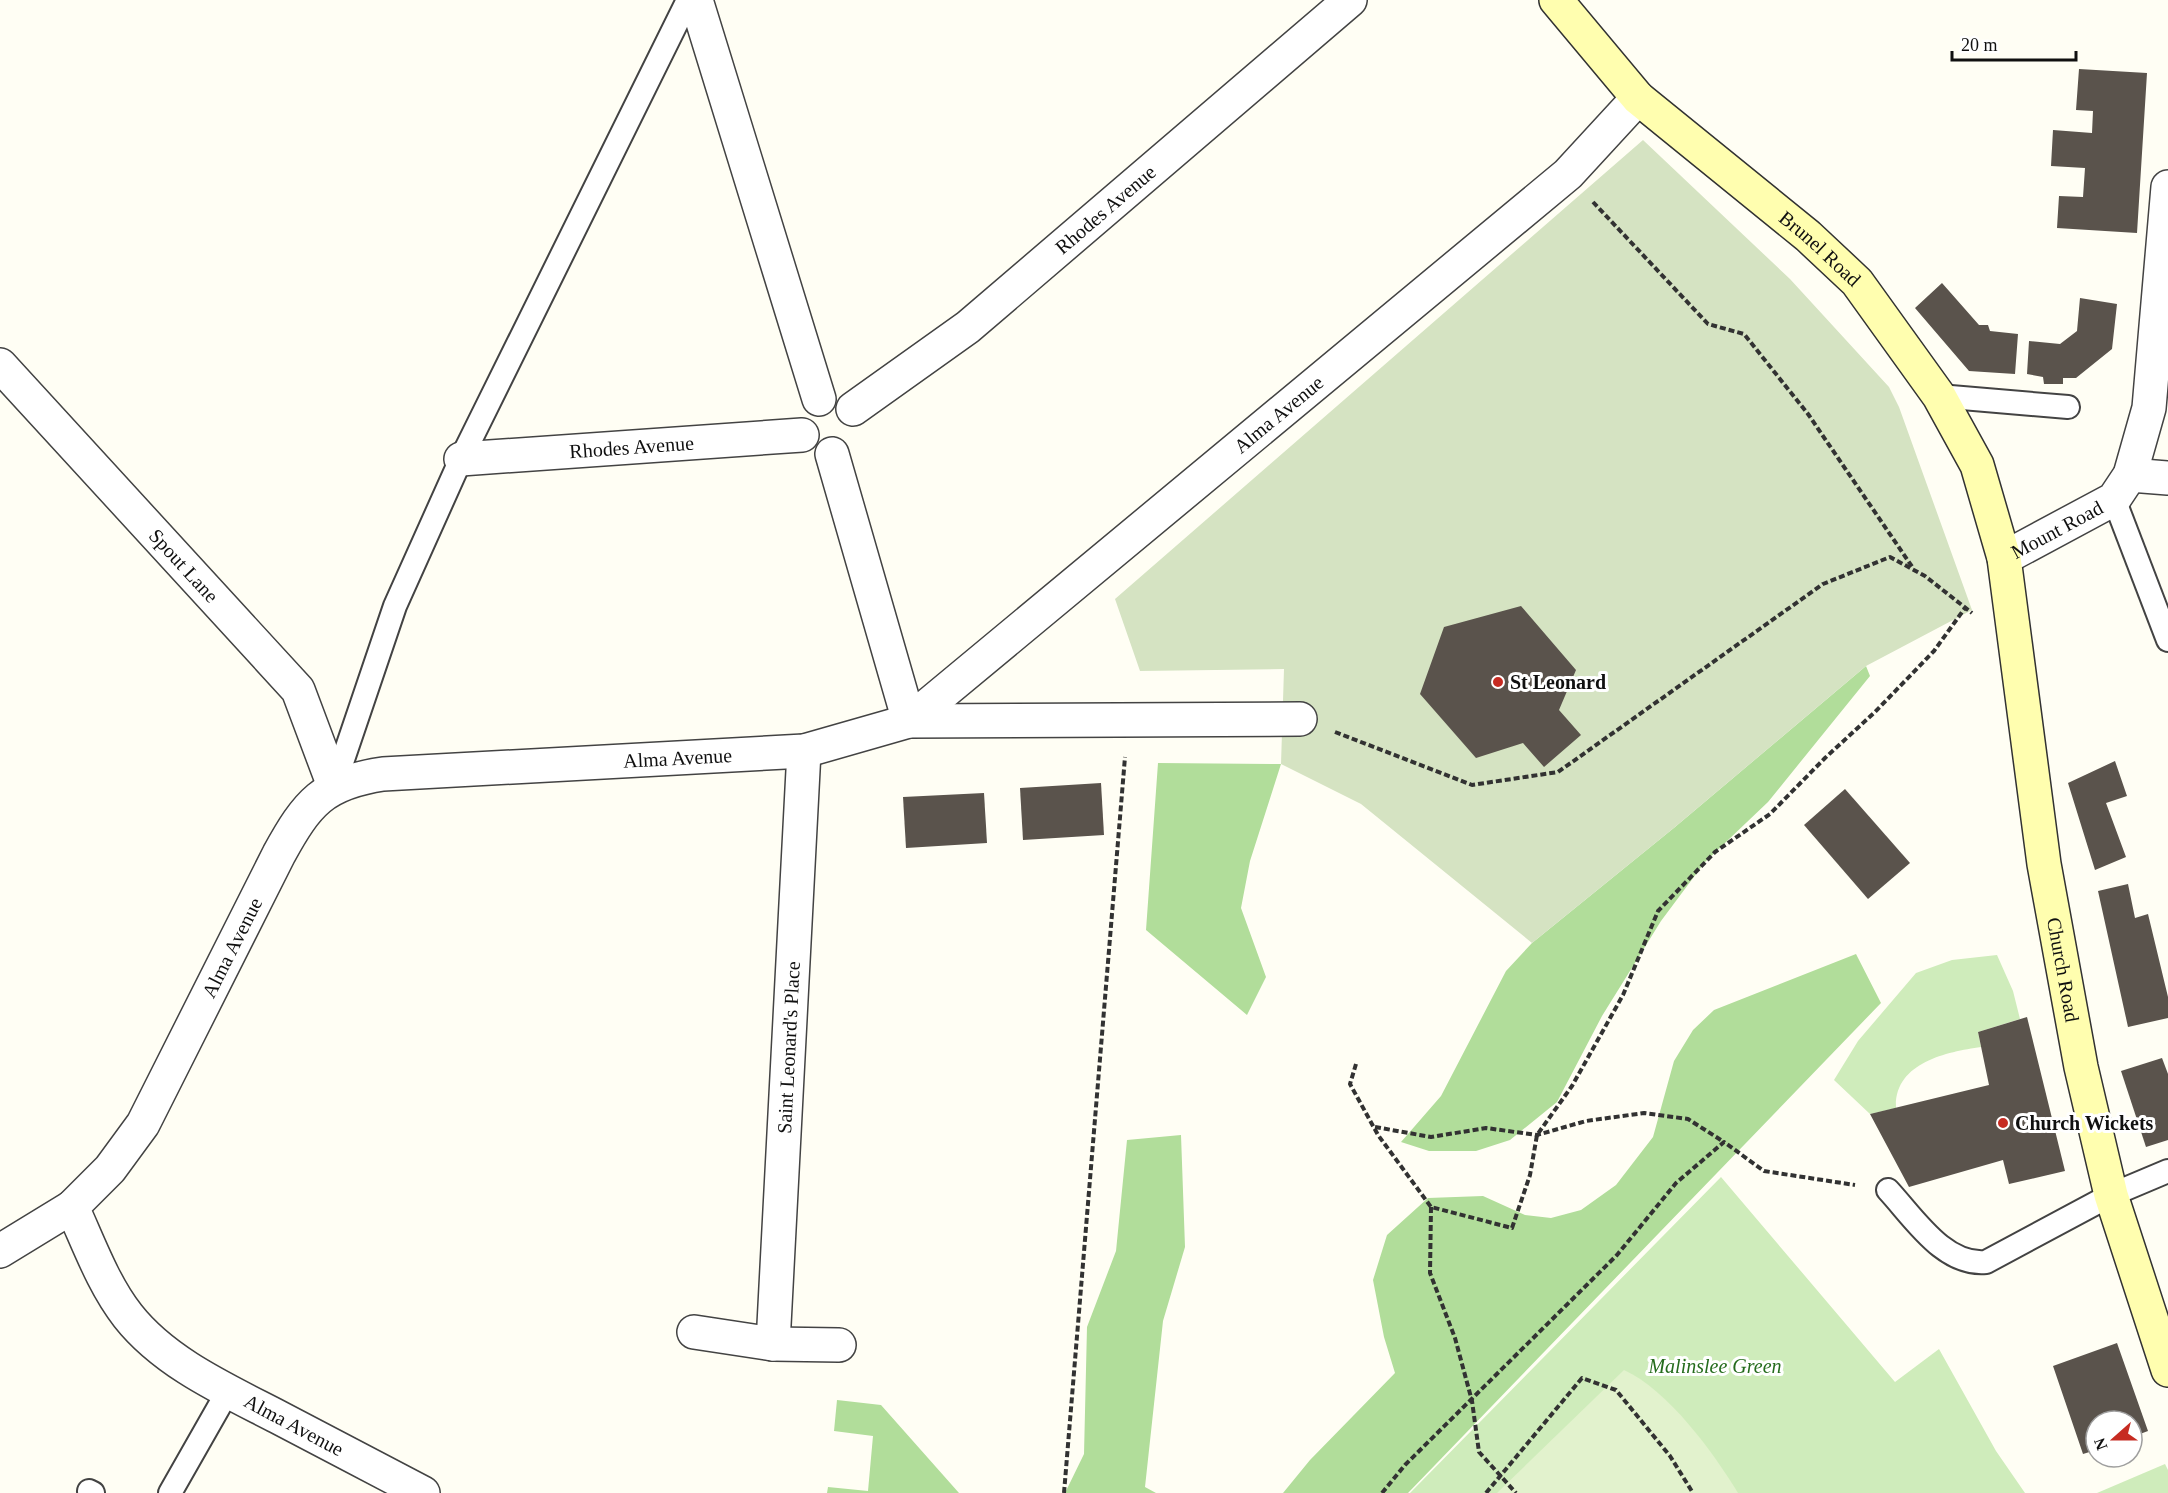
<svg xmlns="http://www.w3.org/2000/svg" width="2168" height="1493" viewBox="0 0 2168 1493" font-family="Georgia,serif">
<style>
.green{fill:#cfecbb}
.forest{fill:#b1dd9a}
.cemetery{fill:#d5e3c2}
.pitch{fill:#e2f2cd}
.building{fill:#5a534c}
.lines{fill:none;stroke-linecap:round;stroke-linejoin:round}
.lane-casing{stroke:#434343;stroke-width:26}
.street-casing{stroke:#434343;stroke-width:36}
.secondary-casing{stroke:#323232;stroke-width:36}
.path{stroke:#323232;stroke-width:4;stroke-dasharray:6 3;stroke-linecap:butt}
.lane{stroke:#fff;stroke-width:22}
.street{stroke:#fff;stroke-width:33}
.secondary{stroke:#fffeaf;stroke-width:33}
.poi-dot{fill:#c62b22;stroke:#fff;stroke-width:2}
.labels{text-anchor:middle;stroke-width:6;stroke-linejoin:round;paint-order:stroke}
.street-label{font-size:20px;fill:#101010;stroke:#fff}
.poi-label{font-size:20px;font-weight:bold;fill:#101010;stroke:#fff;text-anchor:start}
.park-label{font-size:20px;font-style:italic;fill:#256c1d;stroke:#fff}
</style>
<rect width="100%" height="100%" fill="#fffef4"/>
<g class="green">
<path d="M1997 955 2013 991 2020 1019 1978 1032 1981 1047C1946 1052 1894 1063 1896 1108L1870 1114 1834 1080 1858 1041 1916 973 1952 960Z"/>
<path d="M1721 1177 1895 1382 1939 1349 1996 1451 2025 1493H1410Z"/>
<path d="M2165 1464 2168 1470V1493H2097Z"/>
</g>
<g class="forest">
<path d="M1866 666 1870 676 1768 802 1705 862 1661 921 1602 1016 1557 1102 1510 1140 1476 1151H1429L1401 1142 1441 1096 1506 971 1532 943 1675 827Z"/>
<path d="M1158 763 1281 764 1250 861 1241 908 1266 977 1247 1015 1146 930Z"/>
<path d="M1856 954 1881 1003 1408 1493H1283L1310 1460 1395 1373 1384 1337 1373 1280 1387 1235 1428 1198 1483 1196 1525 1215 1551 1218 1581 1210 1616 1185 1653 1137 1674 1061 1693 1030 1714 1010Z"/>
<path d="M1181 1135 1185 1247 1163 1321 1145 1487 1156 1493H1065L1084 1454 1087 1327 1116 1251 1127 1140Z"/>
<path d="M837 1400 881 1405 959 1493H827L828 1487 868 1491 873 1436 834 1431Z"/>
</g>
<path class="cemetery" d="M1643 140 1790 279 1889 387 1899 407 1972 610 1866 666 1675 827 1532 943 1361 804 1281 764 1284 669 1140 671 1115 599Z"/>
<path class="pitch" d="M1624 1370C1668 1390 1713 1452 1738 1493H1497Z"/>
<g class="building">
<path d="M2079 69 2147 73 2137 233 2057 228 2059 196 2083 197 2085 168 2051 166 2053 130 2092 133 2093 111 2076 110Z"/>
<path d="M1942 283 1979 325H1988L1990 331 2018 334 2015 374 1969 371 1915 308Z"/>
<path d="M2080 298 2117 304 2112 349 2076 378H2063V384H2044L2043 377 2027 374 2029 341 2060 344 2077 331Z"/>
<path d="M1521 606 1576 670 1559 710 1581 735 1544 767 1523 743 1476 758 1420 694 1444 627Z"/>
<path d="M2115 761 2127 796 2106 803 2126 857 2095 870 2068 783Z"/>
<path d="M1101 783 1104 835 1023 840 1020 788Z"/>
<path d="M1845 789 1910 863 1868 899 1804 825Z"/>
<path d="M984 793 987 843 906 848 903 797Z"/>
<path d="M2128 884 2135 918 2148 914 2168 997V1018L2128 1027 2098 891Z"/>
<path d="M2027 1017 2065 1171 2009 1184 2003 1160 1909 1187 1870 1114 1989 1085 1978 1032Z"/>
<path d="M2162 1058 2168 1074V1140L2146 1147 2121 1071Z"/>
<path d="M2117 1343 2148 1431 2132 1437V1421H2096V1450L2083 1454 2053 1366Z"/>
</g>
<g class="lines">
<g class="lane-casing">
<g id="lane">
<path d="M1939 396 2068 407"/>
<path d="M2114 499 2168 640"/>
<path d="M334 786 395 606 461 459 688 0"/>
<path d="M1888 1190C1914 1218 1944 1266 1986 1262L2111 1195 2168 1171"/>
<path d="M89 1491 93 1493"/>
<path d="M170 1493 228 1391"/>
</g>
</g>
<g class="street-casing">
<g id="street">
<path d="M696 0 819 399"/>
<path id="s1" d="M0 365 298 690 334 786"/>
<path id="s2" d="M853 409 968 327 1350 0"/>
<path d="M832 454 909 721 1300 719"/>
<path id="s3" d="M461 459 802 435"/>
<path d="M2130 475 2168 478"/>
<path id="s4" d="M2004 558 2114 499 2130 475 2149 408 2168 187"/>
<path d="M0 1251 72 1207"/>
<path d="M694 1332 773 1344 839 1345"/>
<path id="s5" d="M773 1344 804 751"/>
<path id="s6" d="M423 1493C375 1468 326 1442 278 1417 226 1390 165 1363 128 1316 103 1284 89 1244 72 1207L110 1169 143 1124 279 854C307 803 323 783 383 774L804 751 909 721 1568 174 1638 98"/>
</g>
</g>
<g class="secondary-casing">
<g id="secondary">
<path id="s7" d="M1556 0 1638 98 1808 236 1857 282 1939 396 1977 465 2004 558 2044 864 2081 1067 2111 1195 2168 1370"/>
</g>
</g>
<g class="path">
<path d="M1593 202 1708 324 1744 334 1808 414 1913 568"/>
<path d="M1335 732 1472 785 1558 772 1823 584 1890 557 1925 576 1972 613"/>
<path d="M1356 1064 1350 1084 1378 1135 1431 1207 1512 1228 1530 1175 1537 1135 1572 1086 1623 995 1658 911 1715 852 1770 814 1825 758 1875 712 1934 651 1965 608"/>
<path d="M1375 1127 1431 1137 1486 1128 1537 1135 1586 1121 1644 1113 1688 1119 1724 1142"/>
<path d="M1431 1207 1430 1273 1455 1338 1472 1401 1479 1452 1516 1493"/>
<path d="M1064 1493 1125 757"/>
<path d="M1382 1493 1405 1465 1617 1255 1676 1183 1724 1142 1764 1171 1855 1185"/>
<path d="M1486 1493 1582 1378 1616 1390 1670 1456 1693 1493"/>
</g>
<use href="#lane" class="lane"/>
<use href="#street" class="street"/>
<use href="#secondary" class="secondary"/>
</g>
<g class="poi-dot">
<circle cx="1498" cy="682" r="6"/>
<circle cx="2003" cy="1123" r="6"/>
</g>
<g class="labels">
<g class="street-label">
<text dy="7" stroke="none"><textPath href="#s2" startOffset="322">Rhodes Avenue</textPath></text>
<text dy="7" stroke="none"><textPath href="#s7" startOffset="364">Brunel Road</textPath></text>
<text dy="7" stroke="none"><textPath href="#s6" startOffset="2030">Alma Avenue</textPath></text>
<text dy="7" stroke="none"><textPath href="#s3" startOffset="171">Rhodes Avenue</textPath></text>
<text dy="7" stroke="none"><textPath href="#s4" startOffset="60">Mount Road</textPath></text>
<text dy="7" stroke="none"><textPath href="#s1" startOffset="272">Spout Lane</textPath></text>
<text dy="7" stroke="none"><textPath href="#s6" startOffset="1314">Alma Avenue</textPath></text>
<text dy="7" stroke="none"><textPath href="#s6" startOffset="776">Alma Avenue</textPath></text>
<text dy="7" stroke="none"><textPath href="#s7" startOffset="1146">Church Road</textPath></text>
<text dy="7" stroke="none"><textPath href="#s5" startOffset="297">Saint Leonard's Place</textPath></text>
<text transform="translate(294 1425) rotate(28)" y="7">Alma Avenue</text>
</g>
<g class="poi-label">
<text x="1510" y="689">St Leonard</text>
<text x="2015" y="1130">Church Wickets</text>
</g>
<g class="park-label">
<text x="1715" y="1373">Malinslee Green</text>
</g>
</g>
<g transform="translate(2114 1439) rotate(249)"><circle r="28" fill="#ffffff" stroke="#9f9f9f" stroke-width="1.5"/>
<path d="M0-4.5L10 22L0 15L-10 22Z" fill="#c62b22"/>
<text y="-9" font-size="16" font-weight="bold" text-anchor="middle" fill="#101010">N</text>
</g>
<path d="M1952 51v9h124v-9" fill="none" stroke="#101010" stroke-width="3"/>
<text x="1961" y="51" font-size="18" fill="#101010" stroke="#ffffff" stroke-width="4.5" paint-order="stroke">20 m</text>
</svg>
